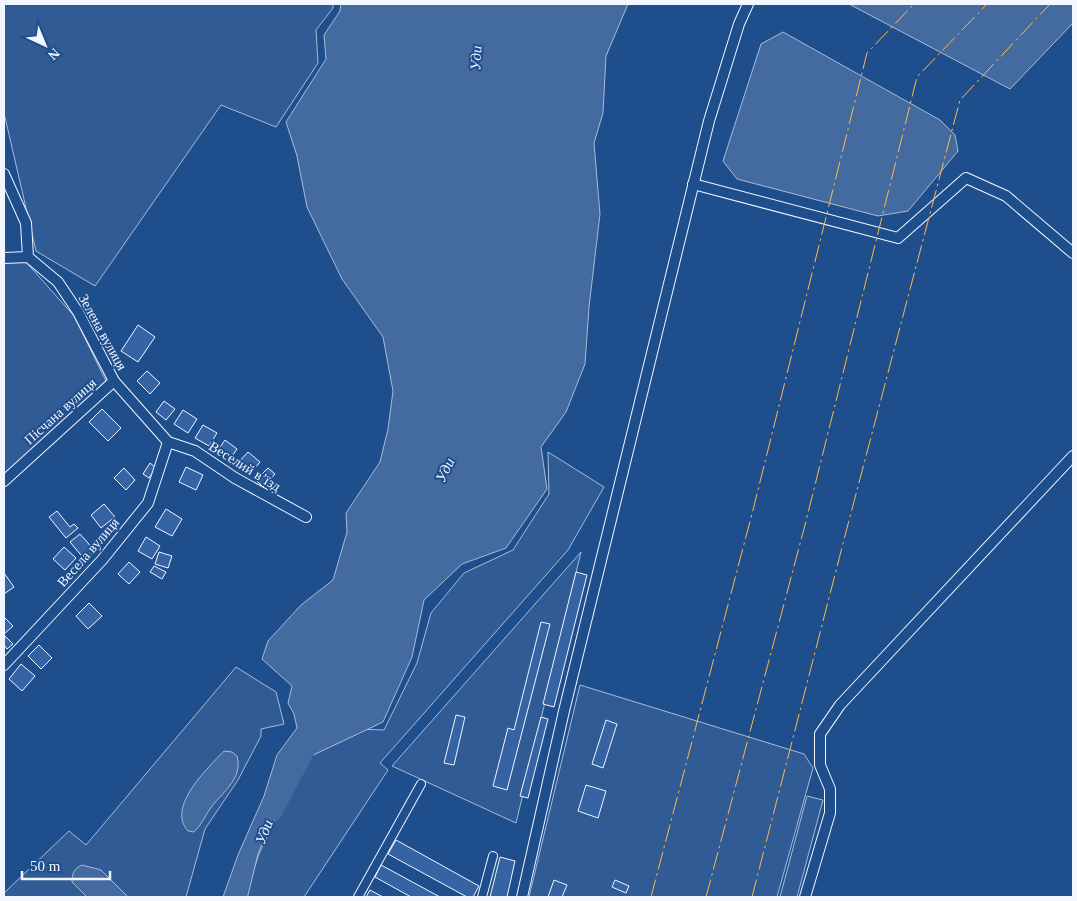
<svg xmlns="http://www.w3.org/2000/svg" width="1077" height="901" viewBox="0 0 1077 901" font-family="'Times New Roman',serif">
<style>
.built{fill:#305b95;stroke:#a8bbd7}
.water{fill:#446ba0;stroke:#a8bbd7}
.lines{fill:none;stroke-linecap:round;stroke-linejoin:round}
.river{stroke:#446ba0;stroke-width:21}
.building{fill:#3563a3;stroke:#f2f6ff}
.pedestrian-casing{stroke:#f2f6ff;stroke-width:10}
.minor-casing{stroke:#f2f6ff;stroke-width:12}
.pedestrian{stroke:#1f4e8c;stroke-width:8}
.minor{stroke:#1f4e8c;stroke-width:10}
.power{stroke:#ffb74d;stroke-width:1;stroke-dasharray:18 4 2.5 4;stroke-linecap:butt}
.labels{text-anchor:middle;stroke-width:4;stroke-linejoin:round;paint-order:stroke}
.street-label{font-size:14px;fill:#f2f6ff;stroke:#1f4e8c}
.water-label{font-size:15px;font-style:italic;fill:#f2f6ff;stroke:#1f4e8c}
</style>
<rect width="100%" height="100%" fill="#1f4e8c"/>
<g class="built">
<path d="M4 4H333V8L316 30 318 63 276 127 221 105 95 286 36 251 4 113Z"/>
<path d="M26 262 74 316 106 381 4 475V263Z"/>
<path d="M548 452 604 487 568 550 380 763 388 770 304 897H245L259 854 290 788 329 728 384 730 417 663 431 613 464 573 513 550 549 494Z"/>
<path d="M581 552 516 823 392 766Z"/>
<path d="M236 667 276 692 284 724 261 729V736L238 780 205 829 186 897H4V893L69 831 86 845Z"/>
<path d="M580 685 804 754 813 768 777 897H529Z"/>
<path d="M807 796 823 800 797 897H780Z"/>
</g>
<g class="water">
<path d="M341 4H628L606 56 603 113 594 143 600 214 589 307 585 364 566 412 541 447 547 489 506 548 462 564 424 600 412 657 383 722 309 757 289 775 258 854 248 895 247 897H223L238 855 264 796 277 755 297 728 294 714 288 703 292 686 262 659 268 641 301 605 333 580 347 532 346 513 380 462 388 429 393 391 383 337 342 279 307 207 297 156 286 122 326 59 324 35 340 11Z"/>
<path d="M849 4H1073V23L1010 89Z"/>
<path d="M783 32 940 120 955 135 958 151 908 211 878 216 737 179 723 161 761 44Z"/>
<path d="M224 751 232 752 237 756C243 778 224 791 212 806 205 815 202 825 194 832L188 831C166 807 208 768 224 751Z"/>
<path d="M82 865 101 870 128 897H87L72 882C72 873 74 869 82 865Z"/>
</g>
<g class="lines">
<path class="river" d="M272 811 307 745"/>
</g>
<g class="building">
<path d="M138 325 155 337 138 362 121 351Z"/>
<path d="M147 371 160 383 150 394 137 381Z"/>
<path d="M164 401 175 409 166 420 156 412Z"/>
<path d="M102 409 121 428 108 441 89 422Z"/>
<path d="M183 410 197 419 188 433 174 424Z"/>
<path d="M203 425 217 433 209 446 195 438Z"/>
<path d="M225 440 237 449 228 462 216 453Z"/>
<path d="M248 452 260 462 250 474 237 464Z"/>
<path d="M150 463 156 468 149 478 143 474Z"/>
<path d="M186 467 203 475 196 490 179 482Z"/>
<path d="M124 468 135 480 126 490 114 478Z"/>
<path d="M268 468 275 474 263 487 256 480Z"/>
<path d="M104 504 115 517 101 528 91 515Z"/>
<path d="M166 509 182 519 172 536 155 527Z"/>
<path d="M57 511 70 527 74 524 78 528 66 538 49 517Z"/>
<path d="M80 534 95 551 85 560 70 542Z"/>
<path d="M146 537 160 546 152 559 138 551Z"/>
<path d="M64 547 76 558 65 570 53 559Z"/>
<path d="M159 552 172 556 168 568 155 564Z"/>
<path d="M129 562 140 572 129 584 118 574Z"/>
<path d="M154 566 166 572 162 579 150 572Z"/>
<path d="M576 572 587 575 554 707 543 704Z"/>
<path d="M4 573 14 587 4 594Z"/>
<path d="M89 603 102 616 88 629 76 616Z"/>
<path d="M4 617 13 626 4 634Z"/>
<path d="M541 622 550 624 507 790 493 786 508 728 514 730Z"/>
<path d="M5 636 13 644 7 649 4 645Z"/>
<path d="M39 645 52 658 41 669 28 656Z"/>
<path d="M21 664 35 676 22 691 9 679Z"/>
<path d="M456 715 465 717 454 765 444 763Z"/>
<path d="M541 717 548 719 528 798 520 796Z"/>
<path d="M606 720 617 724 603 768 592 764Z"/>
<path d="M586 785 606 791 598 818 578 811Z"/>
<path d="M396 840 479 886 473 897H467L388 854Z"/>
<path d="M500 857 515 861 507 897H490Z"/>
<path d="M381 865 440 897H411L375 877Z"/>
<path d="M554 880 567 885 562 897H548Z"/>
<path d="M615 880 629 886 626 893 612 887Z"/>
<path d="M370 890 383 897H366Z"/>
</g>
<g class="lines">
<g class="pedestrian-casing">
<g id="pedestrian">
<path d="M358 897 421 784"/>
<path d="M482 897 493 856"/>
</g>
</g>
<g class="minor-casing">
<g id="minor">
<path d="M4 174 26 223 28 257"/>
<path d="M693 184 898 238 966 178 1006 196 1073 253"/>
<path d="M4 258 28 257 58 282 78 312 114 381 168 442 195 451 235 478 306 517"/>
<path d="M4 481 114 381"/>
<path d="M4 665 102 560 148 503 168 442"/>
<path d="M522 897 564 711 709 121 739 24 748 4"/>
<path d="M805 897 830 813V789L820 765V734L840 705 1073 456"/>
</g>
</g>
<use href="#pedestrian" class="pedestrian"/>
<use href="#minor" class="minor"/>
<g class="power">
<path d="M651 897 753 510 867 53 914 4"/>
<path d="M706 897 805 525 917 77 987 4"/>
<path d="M752 897 847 528 960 100 1050 4"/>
</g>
</g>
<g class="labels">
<g class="street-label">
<text transform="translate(103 332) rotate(61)" y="5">Зелена вулиця</text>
<text transform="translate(60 411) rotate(-42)" y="5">Пісчана вулиця</text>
<text transform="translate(245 466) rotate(32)" y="5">Веселий в’їзд</text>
<text transform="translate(88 552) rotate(-49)" y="5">Весела вулиця</text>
</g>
<g class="water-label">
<text transform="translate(476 58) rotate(-87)" y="5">Уди</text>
<text transform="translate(445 470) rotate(-64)" y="5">Уди</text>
<text transform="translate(264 832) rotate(-69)" y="5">Уди</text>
</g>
</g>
<rect width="1077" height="901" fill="none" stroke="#f2f6ff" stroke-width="10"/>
<g transform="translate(45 45) rotate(136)" stroke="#1f4e8c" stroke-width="4" paint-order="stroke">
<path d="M0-4L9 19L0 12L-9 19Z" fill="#f2f6ff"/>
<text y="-8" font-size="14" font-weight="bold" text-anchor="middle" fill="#f2f6ff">N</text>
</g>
<path d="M22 871v8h88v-8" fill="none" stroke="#f2f6ff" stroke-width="2.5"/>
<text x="30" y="871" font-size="15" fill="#f2f6ff" stroke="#1f4e8c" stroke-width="4" paint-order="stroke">50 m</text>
</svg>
